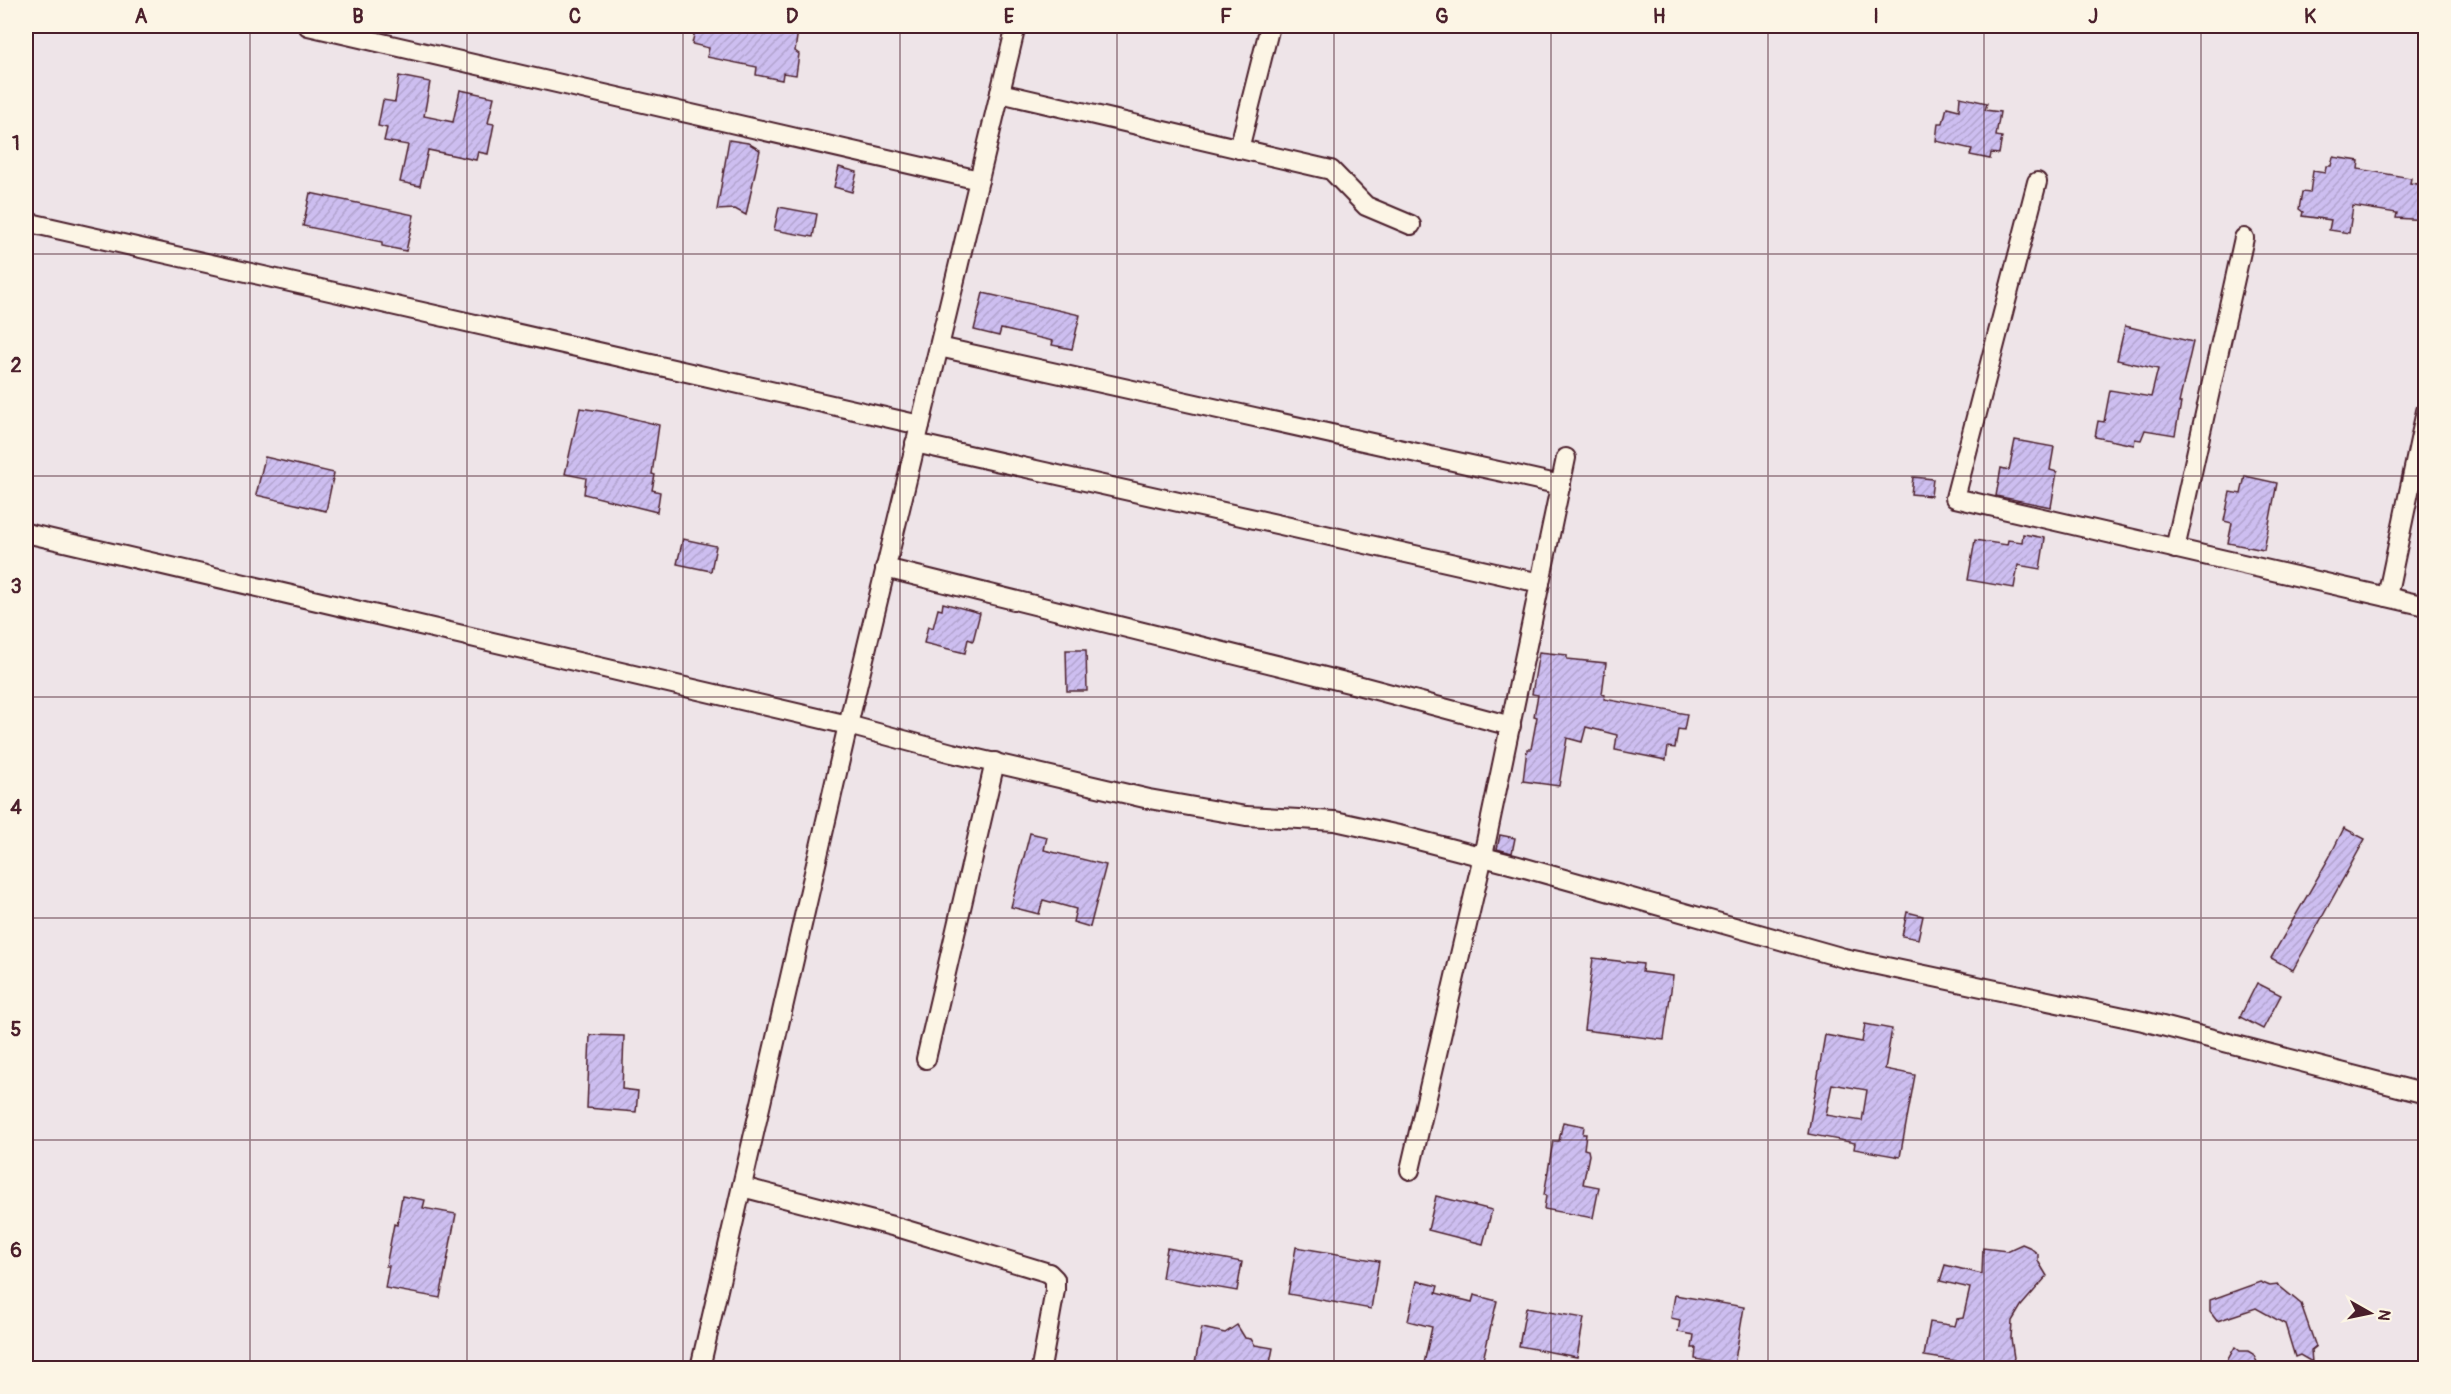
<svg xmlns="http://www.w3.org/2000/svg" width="2451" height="1394" viewBox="0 0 2451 1394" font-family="Pangolin,sans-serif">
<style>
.building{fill:url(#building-hatch);stroke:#4a1f2b;stroke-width:1.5;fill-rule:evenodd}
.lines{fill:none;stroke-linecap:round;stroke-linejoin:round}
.minor-casing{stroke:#4a1f2b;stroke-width:22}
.minor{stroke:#fcf5e5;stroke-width:18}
.grid{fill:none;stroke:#4a1f2b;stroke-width:1.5;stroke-opacity:0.55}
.neatline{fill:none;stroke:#4a1f2b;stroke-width:2}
.grid-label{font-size:20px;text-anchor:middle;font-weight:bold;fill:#4a1f2b}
</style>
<defs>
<pattern id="building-hatch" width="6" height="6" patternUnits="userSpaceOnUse" patternTransform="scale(1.5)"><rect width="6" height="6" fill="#cdbef0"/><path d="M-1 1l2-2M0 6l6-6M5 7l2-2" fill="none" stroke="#b2a3ce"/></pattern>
</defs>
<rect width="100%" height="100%" fill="#eee4e8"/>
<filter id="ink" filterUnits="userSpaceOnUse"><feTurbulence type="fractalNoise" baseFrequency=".0167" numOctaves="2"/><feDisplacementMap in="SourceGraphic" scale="12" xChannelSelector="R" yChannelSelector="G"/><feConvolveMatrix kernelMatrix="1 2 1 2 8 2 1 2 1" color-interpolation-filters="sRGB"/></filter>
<g filter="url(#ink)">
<g class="building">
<path d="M696 26H770L798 30 795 51 799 54 796 75 783 73 782 80 756 75 757 67 707 57 709 48 692 44Z"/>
<path d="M399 76 430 82 424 116 453 122 460 90 494 97 488 123 494 124 488 154 478 152 476 160 428 150 420 186 400 182 408 145 384 141 387 128 378 126 383 100 395 102Z"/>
<path d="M1960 97 1987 103 1985 110 2000 112 1996 136 2002 137 1999 154 1991 153 1990 159 1970 155 1972 149 1936 141 1938 123H1943L1947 107 1959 110Z"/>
<path d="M729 140 748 143 760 150 746 215 735 209 717 210Z"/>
<path d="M2333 157 2359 161 2358 169 2411 178 2410 183 2426 185V220L2396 218 2397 213 2353 206 2349 233 2329 230 2331 220 2302 216 2303 212 2299 209 2302 192 2310 193 2313 171 2325 173 2326 166H2331Z"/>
<path d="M839 167 857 172 852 192 834 187Z"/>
<path d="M310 193 414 215 406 251 382 246V242L303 226Z"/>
<path d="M779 207 817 214 813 237 774 230Z"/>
<path d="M983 293 1080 315 1072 349 1052 345 1053 341 1001 329 999 336 974 330Z"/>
<path d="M2125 326 2193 342 2179 403H2181L2175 435 2145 430 2141 440 2135 439 2134 445 2095 437 2098 421 2104 422 2110 390 2151 397 2158 369 2117 360Z"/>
<path d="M580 408 607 412 659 425 652 474 655 475 652 490 660 492 657 512 584 494 586 478 565 474Z"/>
<path d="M2015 440 2054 447 2050 470 2057 472 2051 507 1996 496 2001 468 2009 470Z"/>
<path d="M265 457 334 473 326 511 256 495Z"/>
<path d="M2245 476 2277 483 2264 550 2228 543 2232 523 2224 521 2230 492 2241 494Z"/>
<path d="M1913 477 1933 479 1931 496 1911 494Z"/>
<path d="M2023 534 2045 538 2040 569 2018 565 2014 588 1968 580 1975 540 2007 545 2008 540 2022 542Z"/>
<path d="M683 539 716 546 711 571 677 564Z"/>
<path d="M943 603 980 613 973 641 968 639 965 653 924 643 928 626 933 628 938 609 942 610Z"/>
<path d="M1066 650H1086L1087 691H1067Z"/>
<path d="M1539 652 1567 655V659L1606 663 1602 694 1605 695 1604 699 1687 714 1684 730 1678 729 1675 748 1668 747 1666 760 1615 750 1617 735 1586 727 1582 742 1567 738 1559 786 1523 781 1527 749H1531L1537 717 1534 716 1538 695 1532 694Z"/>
<path d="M2344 828 2365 839 2293 970 2271 958 2329 858Z"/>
<path d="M1030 833 1047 837 1044 850 1106 865 1090 927 1073 922 1076 909 1043 900 1039 914 1011 907Z"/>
<path d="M1500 835 1515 838 1512 853 1497 849Z"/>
<path d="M1907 912 1923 916 1918 939 1902 936Z"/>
<path d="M1593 958 1643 964 1642 972 1673 976 1664 1040 1584 1030Z"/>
<path d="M2257 983 2281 995 2263 1029 2240 1017Z"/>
<path d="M1865 1024 1892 1029 1885 1069 1915 1075 1900 1157 1854 1149 1855 1143 1808 1134 1825 1035 1862 1042ZM1832 1084 1867 1090 1862 1121 1826 1115Z"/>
<path d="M590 1035 624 1036 622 1089 638 1091 636 1112 587 1108Z"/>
<path d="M1563 1122 1584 1126 1583 1134H1586L1584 1149 1588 1150 1589 1155 1583 1184 1599 1187 1593 1218 1544 1209 1546 1196 1544 1195 1553 1141H1559Z"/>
<path d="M402 1196 425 1200 423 1208 456 1214 440 1298 385 1288 389 1266H386L394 1224 397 1225Z"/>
<path d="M1436 1196 1492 1210 1483 1244 1428 1230Z"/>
<path d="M2022 1244 2029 1247 2038 1254V1261L2047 1276 2021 1306 2012 1321 2011 1338 2014 1358 2009 1368H1955L1956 1361 1924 1356 1930 1322 1955 1326 1957 1319 1963 1318 1970 1288 1940 1281 1945 1265 1982 1274 1983 1248 2007 1251Z"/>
<path d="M1296 1247 1379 1261 1371 1309 1288 1294Z"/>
<path d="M1167 1248 1242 1262 1237 1291 1162 1278Z"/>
<path d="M1417 1281 1438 1286 1436 1293 1472 1302 1474 1295 1497 1301 1481 1368H1423L1432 1327 1408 1321Z"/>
<path d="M2260 1282 2270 1286 2278 1285 2301 1304 2316 1347 2311 1351 2312 1362 2300 1355 2295 1357 2285 1324 2256 1308 2217 1321 2210 1312V1300Z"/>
<path d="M1675 1295 1744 1307 1734 1366 1695 1359 1696 1348H1692L1694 1335 1678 1332 1680 1320 1671 1318Z"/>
<path d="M1526 1308 1584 1318 1577 1357 1519 1346Z"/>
<path d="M1237 1325 1245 1338 1251 1339 1255 1345 1273 1348 1269 1368H1194L1202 1328 1225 1333Z"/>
<path d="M2235 1347 2240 1351H2248L2253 1354 2260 1368H2236L2226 1363Z"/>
</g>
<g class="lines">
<g class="minor-casing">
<g id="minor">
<path d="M308 26 979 180"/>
<path d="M1000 93 1331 170 1366 206 1411 225"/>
<path d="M1239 149 1270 26"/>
<path d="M2037 182 1955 498 2426 606"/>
<path d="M26 222 920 425"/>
<path d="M939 347 1561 485"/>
<path d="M915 443 1540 583"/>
<path d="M26 533 848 725 952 753 1149 799 1246 816 1335 821 1399 835 1518 866 1844 958 2143 1021 2426 1094"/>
<path d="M2175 549 2244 238"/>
<path d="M885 568 1361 686 1511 726"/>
<path d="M2387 597 2426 411"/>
<path d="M926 1059 995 762"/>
<path d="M1410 1170 1483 856 1566 458"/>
<path d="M742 1187 900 1228 1049 1273 1055 1279V1290L1041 1368"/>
<path d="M700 1368 848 725 1016 26"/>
</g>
</g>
<use href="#minor" class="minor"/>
</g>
</g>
<path class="grid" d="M250 26V1368M467 26V1368M683 26V1368M900 26V1368M1117 26V1368M1334 26V1368M1551 26V1368M1768 26V1368M1984 26V1368M2201 26V1368M26 254H2426M26 476H2426M26 697H2426M26 918H2426M26 1140H2426"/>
<rect width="2451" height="1394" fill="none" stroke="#fcf5e5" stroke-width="66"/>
<g transform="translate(2370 1313) rotate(99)" stroke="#fcf5e5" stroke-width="4.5" paint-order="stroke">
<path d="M0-4.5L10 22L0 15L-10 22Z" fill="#4a1f2b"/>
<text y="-9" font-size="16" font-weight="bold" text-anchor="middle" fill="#4a1f2b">N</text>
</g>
<rect x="33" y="33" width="2385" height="1328" class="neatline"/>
<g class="grid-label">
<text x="141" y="23">A</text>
<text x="358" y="23">B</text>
<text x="575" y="23">C</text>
<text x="792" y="23">D</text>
<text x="1009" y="23">E</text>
<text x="1226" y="23">F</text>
<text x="1442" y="23">G</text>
<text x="1659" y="23">H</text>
<text x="1876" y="23">I</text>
<text x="2093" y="23">J</text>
<text x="2310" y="23">K</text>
<text x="16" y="150">1</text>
<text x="16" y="372">2</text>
<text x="16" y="593">3</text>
<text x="16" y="814">4</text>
<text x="16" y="1036">5</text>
<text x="16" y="1257">6</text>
</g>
</svg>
